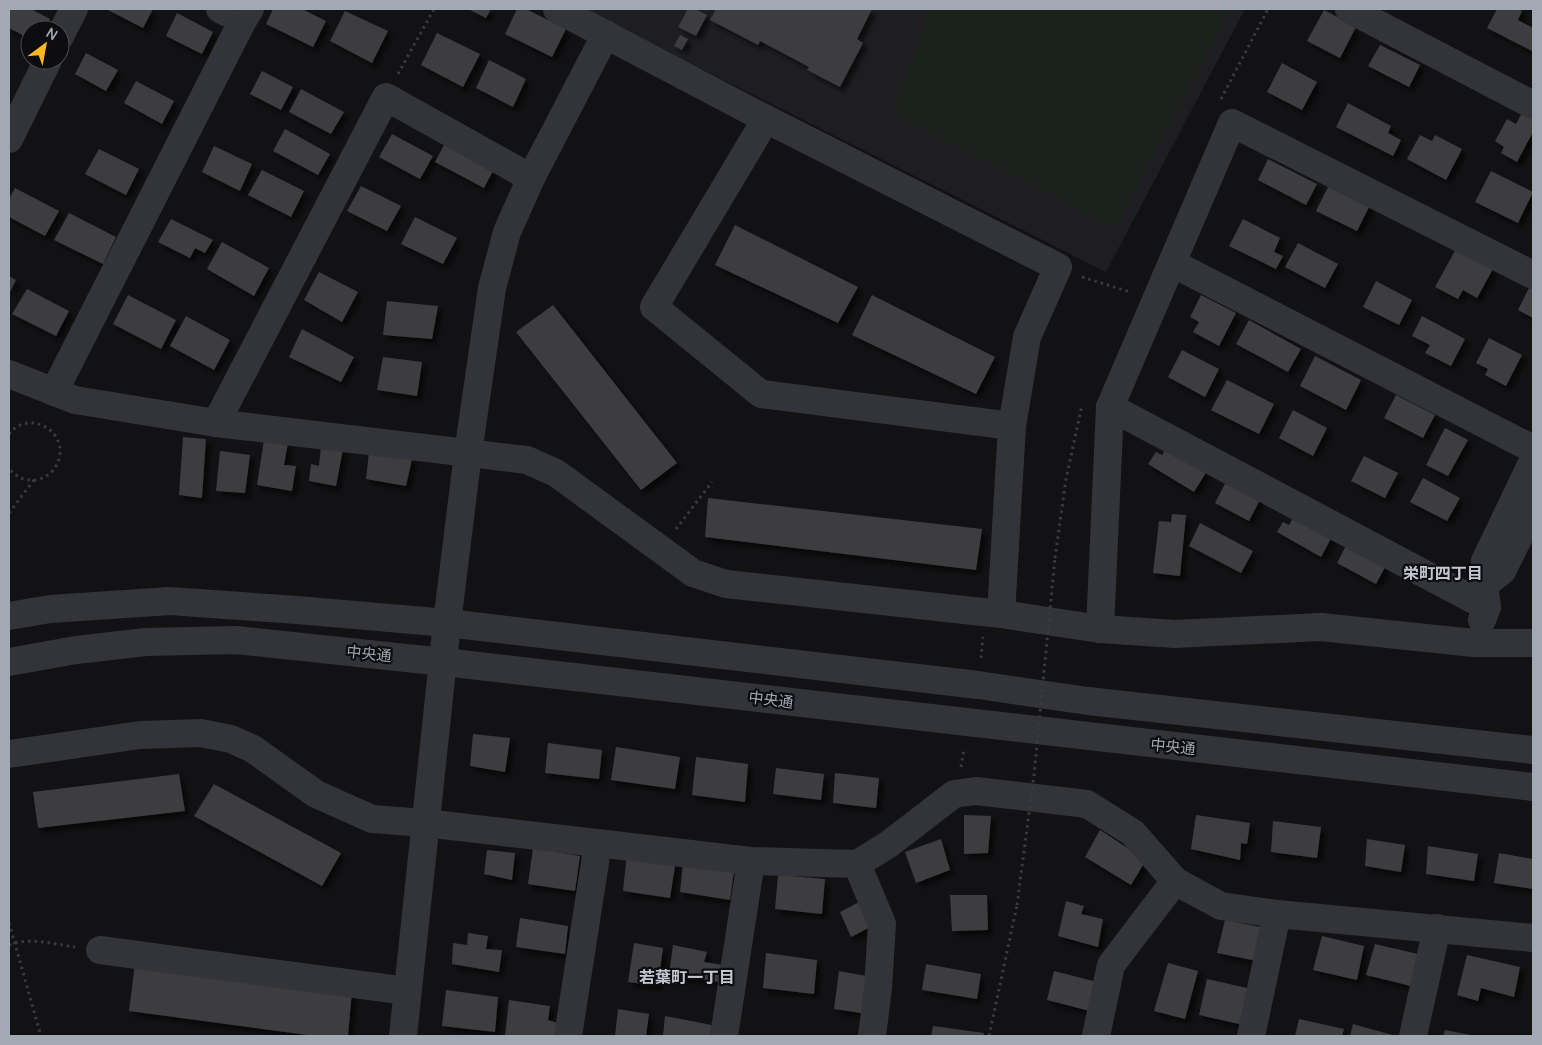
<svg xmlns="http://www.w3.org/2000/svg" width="1542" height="1045" viewBox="0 0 1542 1045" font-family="Manrope,'Noto Sans JP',sans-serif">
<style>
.built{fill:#1e1e21}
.green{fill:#1a221b}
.building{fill:#3c3d41;filter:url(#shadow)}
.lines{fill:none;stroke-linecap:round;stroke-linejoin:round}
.path{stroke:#393b40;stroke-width:3;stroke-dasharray:2.5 4;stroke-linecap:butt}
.minor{stroke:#333439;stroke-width:28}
.path-bridge{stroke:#393b40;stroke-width:3;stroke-dasharray:2.5 4;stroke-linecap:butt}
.labels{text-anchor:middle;stroke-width:4.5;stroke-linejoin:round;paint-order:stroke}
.street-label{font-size:15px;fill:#a3a8b5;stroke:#0d0d0f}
.neighbourhood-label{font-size:16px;font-weight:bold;fill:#c4c7d1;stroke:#0d0d0f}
</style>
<defs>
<filter id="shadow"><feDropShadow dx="4.5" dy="4.5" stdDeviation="2.5" flood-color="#0009"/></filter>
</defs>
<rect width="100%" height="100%" fill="#121214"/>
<path class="built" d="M582 9H1245L1106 272Z"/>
<path class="green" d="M925 9H1229L1115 226 893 113 927 19Z"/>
<g class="building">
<path d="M9 9H31L50 19 44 30H30V39L9 28Z"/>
<path d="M106 9H153L143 28Z"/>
<path d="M273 9H302L326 21 313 47 266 24Z"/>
<path d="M468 9H491L486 18Z"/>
<path d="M517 9H526L566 29 552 57 505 34Z"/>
<path d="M688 9H695L707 15 696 36 678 27Z"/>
<path d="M716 9H872L857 39 863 43 840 87 807 70 809 67 760 41 758 45 710 20Z"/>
<path d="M1497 9H1518L1522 11 1518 20 1533 28 1532 51 1487 28Z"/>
<path d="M1324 10 1356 27 1340 58 1307 41Z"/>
<path d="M345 11 388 31 372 63 330 41Z"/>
<path d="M177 13 213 32 202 54 166 36Z"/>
<path d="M437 33 480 54 463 87 421 65Z"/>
<path d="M680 35 688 39 682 50 674 46Z"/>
<path d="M1380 45 1420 65 1409 87 1368 66Z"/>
<path d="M86 53 118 70 106 91 75 74Z"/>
<path d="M489 60 526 79 513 107 476 88Z"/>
<path d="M1282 63 1317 82 1302 110 1267 92Z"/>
<path d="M262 71 293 87 281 110 250 94Z"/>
<path d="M136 81 174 101 162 124 124 103Z"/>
<path d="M301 89 344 112 331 134 289 112Z"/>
<path d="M1348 103 1391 126 1388 133 1401 140 1393 156 1336 127Z"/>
<path d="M1523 111 1533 117V132L1517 162 1501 153 1504 147 1495 141 1507 119 1516 124Z"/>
<path d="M285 129 330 154 318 175 273 151Z"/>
<path d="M392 134 433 156 420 179 379 157Z"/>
<path d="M1420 135 1432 141 1435 135 1462 149 1446 180 1407 159Z"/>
<path d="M445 143 494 169 484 188 435 162Z"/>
<path d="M214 146 252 164 240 191 202 172Z"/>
<path d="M99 149 139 169 126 195 85 174Z"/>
<path d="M1268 159 1317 184 1306 205 1258 180Z"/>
<path d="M262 170 304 191 291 217 248 195Z"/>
<path d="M1491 171 1533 192 1518 223 1475 202Z"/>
<path d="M1329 185 1370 205 1357 231 1316 211Z"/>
<path d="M361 186 401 206 387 231 347 211Z"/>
<path d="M15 188 59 211 45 236 9 217V199Z"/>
<path d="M69 213 116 237 103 264 54 240Z"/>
<path d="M415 217 457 238 443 264 401 244Z"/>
<path d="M171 219 213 240 205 253 195 248 190 258 158 242Z"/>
<path d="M1243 219 1280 238 1274 252 1283 256 1276 269 1229 246Z"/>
<path d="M735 225 858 287 838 323 715 265Z"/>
<path d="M222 242 269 268 254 296 207 269Z"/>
<path d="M1298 243 1338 264 1325 288 1285 267Z"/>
<path d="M1456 249 1493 269 1477 298 1463 290 1458 299 1435 287Z"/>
<path d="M319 272 358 292 342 322 304 300Z"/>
<path d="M9 276 16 280 9 294Z"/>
<path d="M1376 281 1412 300 1399 325 1363 307Z"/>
<path d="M1531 284 1533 285V318L1518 310Z"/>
<path d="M27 289 69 311 56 336 12 314Z"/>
<path d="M128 295 176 320 161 349 113 324Z"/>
<path d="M872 295 995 357 976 394 852 335Z"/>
<path d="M1201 295 1236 313 1219 346 1193 332 1199 322 1190 317Z"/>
<path d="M387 301 438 306 432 339 383 335Z"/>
<path d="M553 305 677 463 641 490 516 332Z"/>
<path d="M186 316 230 340 214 370 170 346Z"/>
<path d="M1422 316 1465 339 1451 366 1425 353 1430 345 1412 336Z"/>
<path d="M1249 320 1301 349 1288 372 1236 344Z"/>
<path d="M302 329 354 357 341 382 289 357Z"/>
<path d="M1489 338 1522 355 1506 386 1485 375 1488 369 1476 363Z"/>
<path d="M1182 350 1219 369 1205 397 1168 377Z"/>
<path d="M1315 356 1361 380 1346 410 1300 386Z"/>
<path d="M383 357 422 362 417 396 377 390Z"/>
<path d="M1227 380 1274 404 1259 434 1211 410Z"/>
<path d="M1396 395 1435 415 1423 438 1384 418Z"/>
<path d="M1293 410 1327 428 1313 456 1279 438Z"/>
<path d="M1445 428 1468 440 1448 476 1426 465Z"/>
<path d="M183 437 206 439 202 498 179 495Z"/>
<path d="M264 440 288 443 284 465 296 466 292 491 257 485Z"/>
<path d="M321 446 343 449 336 486 309 481 311 464 319 466Z"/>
<path d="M1167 447 1207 471 1194 492 1148 464 1156 452 1162 455Z"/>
<path d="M220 451 250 455 245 493 216 491Z"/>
<path d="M369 452 412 459 406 486 366 479Z"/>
<path d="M1364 456 1398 473 1385 498 1351 481Z"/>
<path d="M1229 476 1263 494 1249 521 1215 503Z"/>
<path d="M1423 478 1460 498 1447 521 1410 502Z"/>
<path d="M708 498 982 529 976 570 705 537Z"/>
<path d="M1296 512 1334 533 1321 557 1277 532 1283 522 1289 525Z"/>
<path d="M1172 514 1186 515 1180 576 1153 573 1159 521 1171 522Z"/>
<path d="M1200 523 1253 551 1241 573 1189 546Z"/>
<path d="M1351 536 1391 556 1376 584 1337 563Z"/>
<path d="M473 734 510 738 505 772 470 766Z"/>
<path d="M548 743 602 750 599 779 545 773Z"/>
<path d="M616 747 680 757 675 789 611 780Z"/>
<path d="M696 757 748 764 745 802 692 795Z"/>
<path d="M776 768 824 774 821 800 773 794Z"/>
<path d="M835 773 879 778 876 808 833 803Z"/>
<path d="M179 774 185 811 38 828 33 792Z"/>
<path d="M214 784 341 853 322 886 194 816Z"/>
<path d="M964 815 991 816 988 853 964 854Z"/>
<path d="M1196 815 1250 823 1247 844 1241 843 1240 860 1191 849Z"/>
<path d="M1273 821 1321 827 1317 858 1271 852Z"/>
<path d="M1100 830 1146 860 1131 885 1085 857Z"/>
<path d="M941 839 950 870 916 883 905 852Z"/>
<path d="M1367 839 1405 845 1401 872 1365 866Z"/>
<path d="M1428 846 1478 854 1474 881 1426 874Z"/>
<path d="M533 848 580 856 575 891 528 884Z"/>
<path d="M487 850 515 853 512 880 484 874Z"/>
<path d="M627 852 676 860 670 898 623 891Z"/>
<path d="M1499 853 1533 859V889L1494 883Z"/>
<path d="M683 863 734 871 730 900 680 892Z"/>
<path d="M778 875 825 879 822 914 775 909Z"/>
<path d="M950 895H987L988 930 952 931Z"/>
<path d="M867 898 880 922 851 937 840 912Z"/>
<path d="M1066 901 1084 906 1081 914 1103 919 1098 947 1058 936Z"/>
<path d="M520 918 568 926 565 954 516 947Z"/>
<path d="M1225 920 1270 929 1262 962 1217 953Z"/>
<path d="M468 933 488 936 486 949 502 950 499 972 452 964 453 943 467 945Z"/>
<path d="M1322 936 1364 946 1357 980 1313 970Z"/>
<path d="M634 943 663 948 658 986 628 982Z"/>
<path d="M1375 944 1422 955 1415 987 1366 975Z"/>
<path d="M673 945 707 952 704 962 723 965 720 982 669 975Z"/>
<path d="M766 953 817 960 814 994 763 988Z"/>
<path d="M1467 955 1520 967 1514 997 1481 988 1478 1001 1457 995Z"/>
<path d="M1168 963 1198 971 1185 1019 1154 1011Z"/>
<path d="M135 964 352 991 348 1036H315L129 1011Z"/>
<path d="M926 964 981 974 977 999 922 990Z"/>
<path d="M839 971 872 977 868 1014 834 1009Z"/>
<path d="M1054 971 1097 982 1090 1011 1047 1000Z"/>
<path d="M1207 979 1256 990 1248 1026 1199 1015Z"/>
<path d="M446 990 498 997 495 1032 442 1026Z"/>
<path d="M509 1000 550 1006 548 1020 558 1023 556 1036H505Z"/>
<path d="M618 1009 649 1014 646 1036H615Z"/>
<path d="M665 1016 717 1026 715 1036H663Z"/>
<path d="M1299 1019 1344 1029 1342 1036H1295Z"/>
<path d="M1353 1024 1396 1036H1350Z"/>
<path d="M933 1026 984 1033 983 1036H931Z"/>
<path d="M1445 1030 1470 1035V1036H1443Z"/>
</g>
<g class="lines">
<g class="path">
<path d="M398 74 434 9"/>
<path d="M1221 99 1268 9"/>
<path d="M1082 277 1130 292"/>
<path d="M9 434C30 407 72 434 57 464 53 473 45 478 36 480 25 481 15 477 9 468"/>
<path d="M9 513 34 480"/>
<path d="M676 529 712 482"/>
<path d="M1055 558 1066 479 1082 405"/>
<path d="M981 658 983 637"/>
<path d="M961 767 964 748"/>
<path d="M9 923 41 1036"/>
<path d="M9 945C29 937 54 944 75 947"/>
<path d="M989 1036 1017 905"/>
</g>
<g class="minor">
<path d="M220 9 243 20"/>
<path d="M557 9 766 119 1058 267 1027 337 1012 426 1001 614"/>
<path d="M1349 9 1533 105"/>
<path d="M60 36 74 9"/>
<path d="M766 119 654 307 761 394 1012 426"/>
<path d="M9 139 48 60"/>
<path d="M1172 263 1533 449"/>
<path d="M9 374 75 400 216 423 527 460 556 473 693 573 726 584 1001 614 1100 629 1175 634 1321 627 1474 643H1533"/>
<path d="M54 392 243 20 250 9"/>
<path d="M1110 407 1487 607"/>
<path d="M216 423 386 97 531 178"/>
<path d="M1484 585 1485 561 1533 461"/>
<path d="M9 616 50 609 170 601 297 610 447 623 978 685 1088 701 1533 750"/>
<path d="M1482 620 1487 607 1484 585 1502 571 1533 509"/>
<path d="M1100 629 1110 407 1232 123 1533 275"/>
<path d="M9 662 76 650 146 642 236 640 444 662 1533 787"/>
<path d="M9 754 140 735 201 733 231 739 253 749 316 794 372 819 425 823 751 861 857 864 889 844 954 794 976 791 1087 804 1133 833 1175 881 1221 906 1277 914 1533 938"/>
<path d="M857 864 882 924 878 988 872 1036"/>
<path d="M100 950 407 991"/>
<path d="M403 1036 447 623 468 453 492 288 507 232 531 178 606 34"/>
<path d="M568 1036 598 843"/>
<path d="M724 1036 751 861"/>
<path d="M1096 1036 1111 965 1175 881"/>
<path d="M1251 1036 1277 914"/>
<path d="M1413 1036 1437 928"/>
</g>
<path class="path-bridge" d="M1017 905 1034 775 1055 558"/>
</g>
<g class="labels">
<g class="street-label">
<text transform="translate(369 654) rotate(6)" y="5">中央通</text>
<text transform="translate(771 700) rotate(7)" y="5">中央通</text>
<text transform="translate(1173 747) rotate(6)" y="5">中央通</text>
</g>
<g class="neighbourhood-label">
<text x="1443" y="579">栄町四丁目</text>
<text x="687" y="983">若葉町一丁目</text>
</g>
</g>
<rect width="1542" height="1045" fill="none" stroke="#a3a8b5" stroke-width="20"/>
<g transform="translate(45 45) rotate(32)"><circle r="24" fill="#0d0d0f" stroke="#494b51"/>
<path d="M0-4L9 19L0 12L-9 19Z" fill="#fab924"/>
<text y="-8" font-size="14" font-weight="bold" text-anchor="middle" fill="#a3a8b5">N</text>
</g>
</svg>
